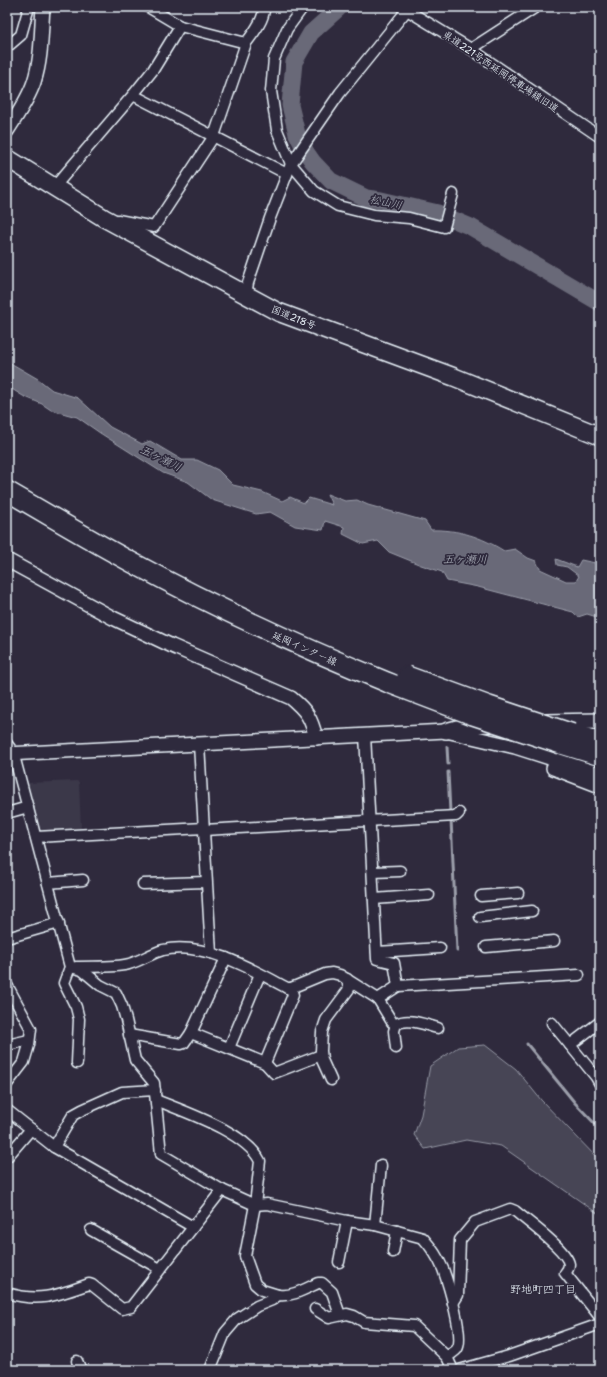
<svg xmlns="http://www.w3.org/2000/svg" width="607" height="1377" viewBox="0 0 607 1377" font-family="'Shantell Sans','Klee One',sans-serif">
<style>
.built{fill:#3b3749}
.green{fill:#464455;stroke:#979aa6}
.water{fill:#696978;stroke:#9c9fab}
.lines{fill:none;stroke-linecap:round;stroke-linejoin:round}
.stream{stroke:#9c9fab;stroke-width:3}
.river{stroke:#696978;stroke-width:17}
.minor-casing{stroke:#e8f1f8;stroke-width:13}
.tertiary-casing{stroke:#e8f1f8;stroke-width:16}
.secondary-casing{stroke:#e8f1f8;stroke-width:18}
.trunk-casing{stroke:#e8f1f8;stroke-width:20}
.motorway-casing{stroke:#e8f1f8;stroke-width:22}
.minor{stroke:#2f2a3d;stroke-width:10}
.tertiary{stroke:#2f2a3d;stroke-width:13}
.secondary{stroke:#2f2a3d;stroke-width:15}
.trunk{stroke:#2f2a3d;stroke-width:17}
.motorway{stroke:#2f2a3d;stroke-width:19}
.motorway-bridge-casing{stroke:#e8f1f8;stroke-width:22;stroke-linecap:butt}
.motorway-bridge{stroke:#2f2a3d;stroke-width:19}
.labels{text-anchor:middle;stroke-width:3.5;stroke-linejoin:round;paint-order:stroke}
.street-label{font-size:10px;fill:#e8f1f8;stroke:#2f2a3d}
.water-label{font-size:11px;font-style:italic;fill:#afb4be;stroke:#2f2a3d}
.neighbourhood-label{font-size:11px;fill:#e8f1f8;stroke:#2f2a3d}
</style>
<rect width="100%" height="100%" fill="#2f2a3d"/>
<filter id="ink" filterUnits="userSpaceOnUse"><feTurbulence type="fractalNoise" baseFrequency=".025" numOctaves="2"/><feDisplacementMap in="SourceGraphic" scale="8" xChannelSelector="R" yChannelSelector="G"/><feConvolveMatrix kernelMatrix="1 2 1 2 8 2 1 2 1" color-interpolation-filters="sRGB"/></filter>
<g filter="url(#ink)">
<path class="built" d="M77 781 79 782 81 829 80 831 41 833 38 831 31 805 27 783Z"/>
<path class="green" d="M485 1045 516 1069 541 1100 600 1161V1215L501 1146 466 1140 425 1149 414 1135 421 1115 430 1066 458 1047Z"/>
<path class="water" d="M7 361 38 379 52 390 78 398 110 427 142 444 150 441 182 460H197L218 470 233 485 262 492 282 501 290 497 304 503 309 498 332 505 327 494 345 501 357 500 368 505 425 521 431 530C458 529 482 537 504 551L515 549 528 558 536 561 540 569 566 581H576L579 576 567 567 557 565 556 559 577 567 581 560 600 564V618L587 614 578 617 573 612 478 587 447 581 442 572 421 565 389 552 378 541 363 544 343 534 344 527 325 521 323 530 295 526 270 512 256 514 212 500 188 482 163 473 100 433 77 417 51 410 42 404 23 396 7 386Z"/>
<g class="lines">
<g class="stream">
<path d="M447 747 448 764"/>
<path d="M448 772 450 812"/>
<path d="M451 819 457 951"/>
<path d="M527 1044 575 1103 600 1129"/>
</g>
<path class="river" d="M340 7 311 33 294 62 290 105 297 134 306 152 313 162 331 181 366 198 381 200 438 213 471 227 600 303"/>
<g class="minor-casing">
<g id="minor">
<path d="M148 7 180 26 246 43C253 34 265 19 264 7"/>
<path d="M303 7 287 29 274 59 271 91 277 130 291 164 314 191 338 206 374 215 409 218 444 227 453 194"/>
<path d="M402 7 471 49 600 137"/>
<path d="M7 47 21 35 29 7"/>
<path d="M471 49 536 7"/>
<path d="M133 95 287 174"/>
<path d="M55 188 56 185 133 95 153 70 180 26"/>
<path d="M118 220 154 227 214 136 246 43"/>
<path d="M246 295 248 283 270 218 291 164 340 93 407 10"/>
<path d="M365 735 377 959 394 963 398 986 579 975"/>
<path d="M7 744 13 752 70 967 64 983 76 1007 79 1019 77 1063"/>
<path d="M199 744 211 953"/>
<path d="M7 813 28 807"/>
<path d="M204 830 456 816 459 813"/>
<path d="M36 837 204 828"/>
<path d="M373 872 400 871"/>
<path d="M48 883 83 880"/>
<path d="M143 884 206 882"/>
<path d="M481 896 518 893"/>
<path d="M374 899 429 895"/>
<path d="M480 917 532 911"/>
<path d="M7 938 59 923"/>
<path d="M486 947 554 941"/>
<path d="M377 952 440 948"/>
<path d="M70 967 82 970 100 985 116 993 122 1006 126 1020 135 1060 154 1083 161 1154 222 1190 255 1205 267 1204 347 1221 375 1225 423 1238C431 1247 438 1257 443 1269 448 1283 465 1338 457 1349 455 1352 450 1354 447 1357"/>
<path d="M76 967C90 966 116 968 129 964 140 961 152 953 163 950 204 941 252 969 287 988H291L325 974 332 973 340 975 378 999 392 1022 396 1024"/>
<path d="M7 985 31 1029 29 1045 24 1062 7 1084"/>
<path d="M378 999 398 986"/>
<path d="M552 1023 596 1077 600 1084"/>
<path d="M191 1033 265 1063 274 1073 321 1055"/>
<path d="M129 1035 181 1044 184 1043 191 1033 226 958"/>
<path d="M7 1045 29 1040"/>
<path d="M570 1045 600 1022"/>
<path d="M229 1048 260 974"/>
<path d="M396 1048 394 1031 396 1024C409 1017 425 1025 438 1028"/>
<path d="M265 1063 293 995 291 988"/>
<path d="M331 1080 322 1060 321 1051 322 1032 326 1020 349 989 347 979"/>
<path d="M156 1100C185 1112 246 1132 260 1161L255 1205 245 1256 255 1284 262 1290 278 1295 272 1300 257 1306 237 1319 225 1333 210 1370"/>
<path d="M7 1110 54 1147 193 1227"/>
<path d="M54 1147 73 1115 82 1110 122 1092 155 1090"/>
<path d="M7 1157 31 1129"/>
<path d="M375 1225 381 1165"/>
<path d="M91 1230 160 1269"/>
<path d="M393 1252 397 1231"/>
<path d="M339 1262 347 1221"/>
<path d="M7 1293C40 1303 58 1295 89 1284L92 1285 122 1309 131 1307 222 1190"/>
<path d="M278 1295C292 1297 305 1289 318 1283H322L332 1292 340 1315"/>
<path d="M453 1303 458 1295 460 1240 475 1222 510 1209 515 1211C527 1221 567 1250 569 1264 569 1268 567 1271 565 1273L600 1317"/>
<path d="M315 1309 329 1318 347 1314 354 1316 364 1322 414 1326 447 1357 453 1370"/>
<path d="M77 1361 81 1370"/>
<path d="M459 1370 509 1356 600 1324"/>
</g>
</g>
<g class="tertiary-casing">
<g id="tertiary">
<path d="M7 131C17 115 28 100 34 82 42 58 41 32 43 7"/>
<path d="M7 560 113 618 172 646 291 698C307 711 311 718 316 738"/>
<path d="M7 754 446 731 515 747 600 774"/>
<path d="M553 768 600 786"/>
</g>
</g>
<g class="secondary-casing">
<g id="secondary">
<path d="M545 722 600 721"/>
<path d="M446 731 468 725 493 724"/>
</g>
</g>
<g class="trunk-casing">
<path id="trunk" d="M7 158 104 218 278 312 454 377 600 436"/>
</g>
<g class="motorway-casing">
<g id="motorway">
<path d="M7 491C49 515 90 540 133 563 216 608 301 647 389 683"/>
<path d="M573 734 600 742"/>
<path d="M561 744 600 756"/>
</g>
</g>
<use href="#minor" class="minor"/>
<use href="#tertiary" class="tertiary"/>
<use href="#secondary" class="secondary"/>
<use href="#trunk" class="trunk"/>
<use href="#motorway" class="motorway"/>
<g class="motorway-bridge-casing">
<g id="motorway-bridge">
<path d="M407 676 489 706 573 734"/>
<path d="M389 683 473 715 561 744"/>
</g>
</g>
<use href="#motorway-bridge" class="motorway-bridge"/>
</g>
</g>
<g class="labels">
<g class="street-label">
<text transform="translate(501 71) rotate(34)" y="4">県道221号西延岡停車場線旧道</text>
<text transform="translate(294 317) rotate(22)" y="4">国道218号</text>
<text transform="translate(305 648) rotate(24)" y="4">延岡インター線</text>
</g>
<g class="water-label">
<text transform="translate(386 202) rotate(12)" y="4">松山川</text>
<text transform="translate(161 458) rotate(26)" y="4">五ヶ瀬川</text>
<text x="465" y="563">五ヶ瀬川</text>
</g>
<g class="neighbourhood-label">
<text x="543" y="1293">野地町四丁目</text>
</g>
</g>
<rect width="607" height="1377" fill="none" stroke="#2f2a3d" stroke-width="24"/>
<rect x="12" y="12" width="583" height="1353" fill="none" stroke="#e8f1f8" stroke-width="1.5" filter="url(#ink)"/>
</svg>
